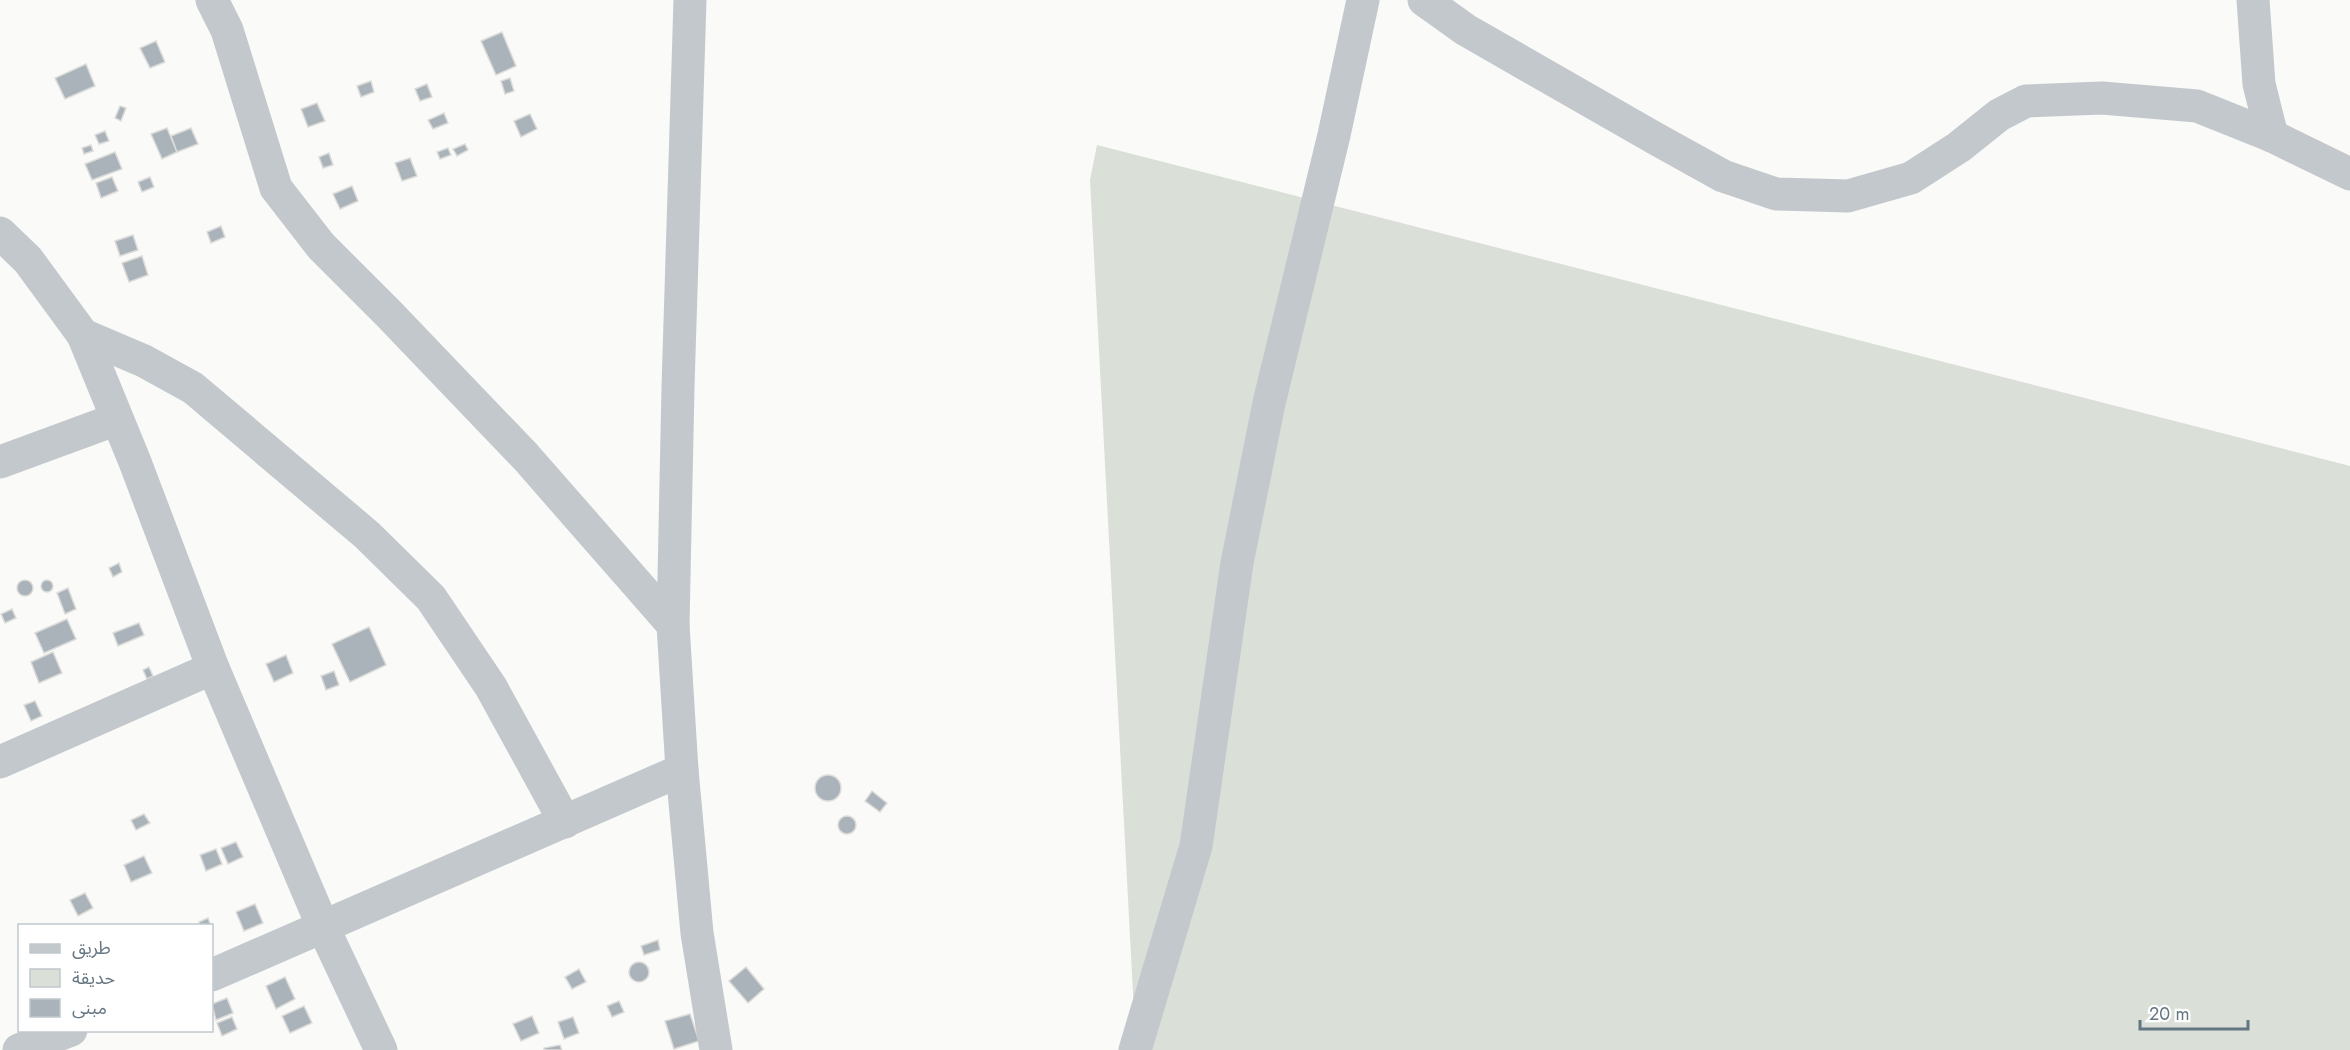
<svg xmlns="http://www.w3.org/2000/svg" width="2350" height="1050" viewBox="0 0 2350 1050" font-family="Jost,'Noto Sans Arabic',sans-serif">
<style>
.green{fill:#dadfd7}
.building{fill:#aab3b9;stroke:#dcdcda;stroke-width:1.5}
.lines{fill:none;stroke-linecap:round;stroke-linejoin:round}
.minor{stroke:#c3c8cc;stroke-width:33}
</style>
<rect width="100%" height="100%" fill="#fafaf8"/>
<path class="green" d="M1097 145 2350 466V1050H1136L1090 180Z"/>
<g class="building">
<path d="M502 32 516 66 496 75 481 41Z"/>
<path d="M156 41 165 62 150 68 140 48Z"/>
<path d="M86 64 95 86 65 99 55 78Z"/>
<path d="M510 78 514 91 505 94 501 81Z"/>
<path d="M371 81 374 92 361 97 357 86Z"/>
<path d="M427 84 432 97 420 101 415 89Z"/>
<path d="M317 103 325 121 308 127 301 109Z"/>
<path d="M120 106 126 108 121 121 115 118Z"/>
<path d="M444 113 448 123 433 129 428 120Z"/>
<path d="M530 114 537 129 521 137 514 121Z"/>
<path d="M167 128 177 152 162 159 151 134Z"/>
<path d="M191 128 198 144 177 152 171 136Z"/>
<path d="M105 131 109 141 99 144 95 135Z"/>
<path d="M465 144 468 150 457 156 453 149Z"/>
<path d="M91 145 93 151 84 154 82 148Z"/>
<path d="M448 148 451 155 440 159 437 152Z"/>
<path d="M115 152 122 169 92 180 85 164Z"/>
<path d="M329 153 333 165 323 168 319 157Z"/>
<path d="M410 158 417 176 402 181 395 163Z"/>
<path d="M112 177 118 191 101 198 96 183Z"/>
<path d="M150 177 154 187 142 192 138 182Z"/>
<path d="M352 186 358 201 340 209 333 194Z"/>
<path d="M221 226 225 237 211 243 207 232Z"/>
<path d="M133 235 138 250 120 256 115 241Z"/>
<path d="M142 256 148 275 129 282 122 263Z"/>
<path d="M119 563 122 572 113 577 109 568Z"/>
<circle cx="47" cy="586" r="6"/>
<circle cx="25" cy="588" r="8"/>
<path d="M68 588 76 609 65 614 57 593Z"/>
<path d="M12 609 16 618 5 623 1 614Z"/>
<path d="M67 619 76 639 44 653 35 633Z"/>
<path d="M139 623 144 635 118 646 113 633Z"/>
<path d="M369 627 386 665 350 682 332 644Z"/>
<path d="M53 652 62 673 39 683 31 662Z"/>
<path d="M286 655 293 673 274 682 266 664Z"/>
<path d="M149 667 153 676 147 679 143 670Z"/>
<path d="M334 671 339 685 326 690 321 676Z"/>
<path d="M35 701 42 716 31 721 24 705Z"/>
<circle cx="828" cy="788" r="13"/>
<path d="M872 791 887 803 880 812 865 801Z"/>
<path d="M144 814 150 823 136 830 131 820Z"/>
<circle cx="847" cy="825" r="9"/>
<path d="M236 842 243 857 228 864 221 848Z"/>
<path d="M216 849 222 864 206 871 200 855Z"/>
<path d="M144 856 152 873 131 882 124 865Z"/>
<path d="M85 893 93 908 78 916 70 900Z"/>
<path d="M255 904 263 923 244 931 236 912Z"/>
<path d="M208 918 211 926H200L199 922Z"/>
<path d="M658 940 660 950 644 955 641 946Z"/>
<circle cx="639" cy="972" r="10"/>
<path d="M746 967 764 989 748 1003 729 981Z"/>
<path d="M579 969 586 982 572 989 565 977Z"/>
<path d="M285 977 295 999 276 1009 266 986Z"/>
<path d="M227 998 233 1013 216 1020 212 1004Z"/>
<path d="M619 1001 624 1012 612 1017 607 1006Z"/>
<path d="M304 1006 312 1023 290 1033 282 1016Z"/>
<path d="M690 1014 699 1041 674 1049 665 1021Z"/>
<path d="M532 1016 539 1033 521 1041 513 1024Z"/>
<path d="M232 1017 237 1029 222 1036 217 1023Z"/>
<path d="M573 1017 579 1033 564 1039 558 1022Z"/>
<path d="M560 1045 562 1050H544V1048Z"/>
</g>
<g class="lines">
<g class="minor">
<path d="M212 0 227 30 276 188 321 246 388 313 526 457 673 625"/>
<path d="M690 0 678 387 673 625 682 770 697 933 716 1050"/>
<path d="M1424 0 1466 30 1658 140 1723 176 1776 194 1848 196 1911 178 1959 147 1999 115 2026 101 2102 98 2197 106 2272 136 2350 174"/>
<path d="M2253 0 2259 84 2272 136"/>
<path d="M0 233 28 260 83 335 135 462 213 668 323 927 381 1050"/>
<path d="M83 335 144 361 193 388 367 535 431 598 491 687 565 822"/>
<path d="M0 462 117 419"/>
<path d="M0 762 213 668"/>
<path d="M212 975 682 770"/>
<path d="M19 1050 71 1030"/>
<path d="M1135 1050 1196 846 1237 563 1269 403 1334 135 1363 0"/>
</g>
</g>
<rect x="18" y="924" width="195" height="108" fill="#ffffff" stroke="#c1c8cd" stroke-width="1.5"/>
<rect x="30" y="944" width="30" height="9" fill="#c3c8cc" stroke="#c1c8cd" stroke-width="1.5"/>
<text x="72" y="954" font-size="18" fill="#657683">طريق</text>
<rect x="30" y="969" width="30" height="18" fill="#dadfd7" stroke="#c1c8cd" stroke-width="1.5"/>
<text x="72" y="984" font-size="18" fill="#657683">حديقة</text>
<rect x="30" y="999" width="30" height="18" fill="#aab3b9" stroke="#c1c8cd" stroke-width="1.5"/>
<text x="72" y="1014" font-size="18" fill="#657683">مبنى</text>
<path d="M2140 1020v9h108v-9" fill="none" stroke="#657683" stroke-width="3"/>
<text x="2149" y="1020" font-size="18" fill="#657683" stroke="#ffffff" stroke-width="4.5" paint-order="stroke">20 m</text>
</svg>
